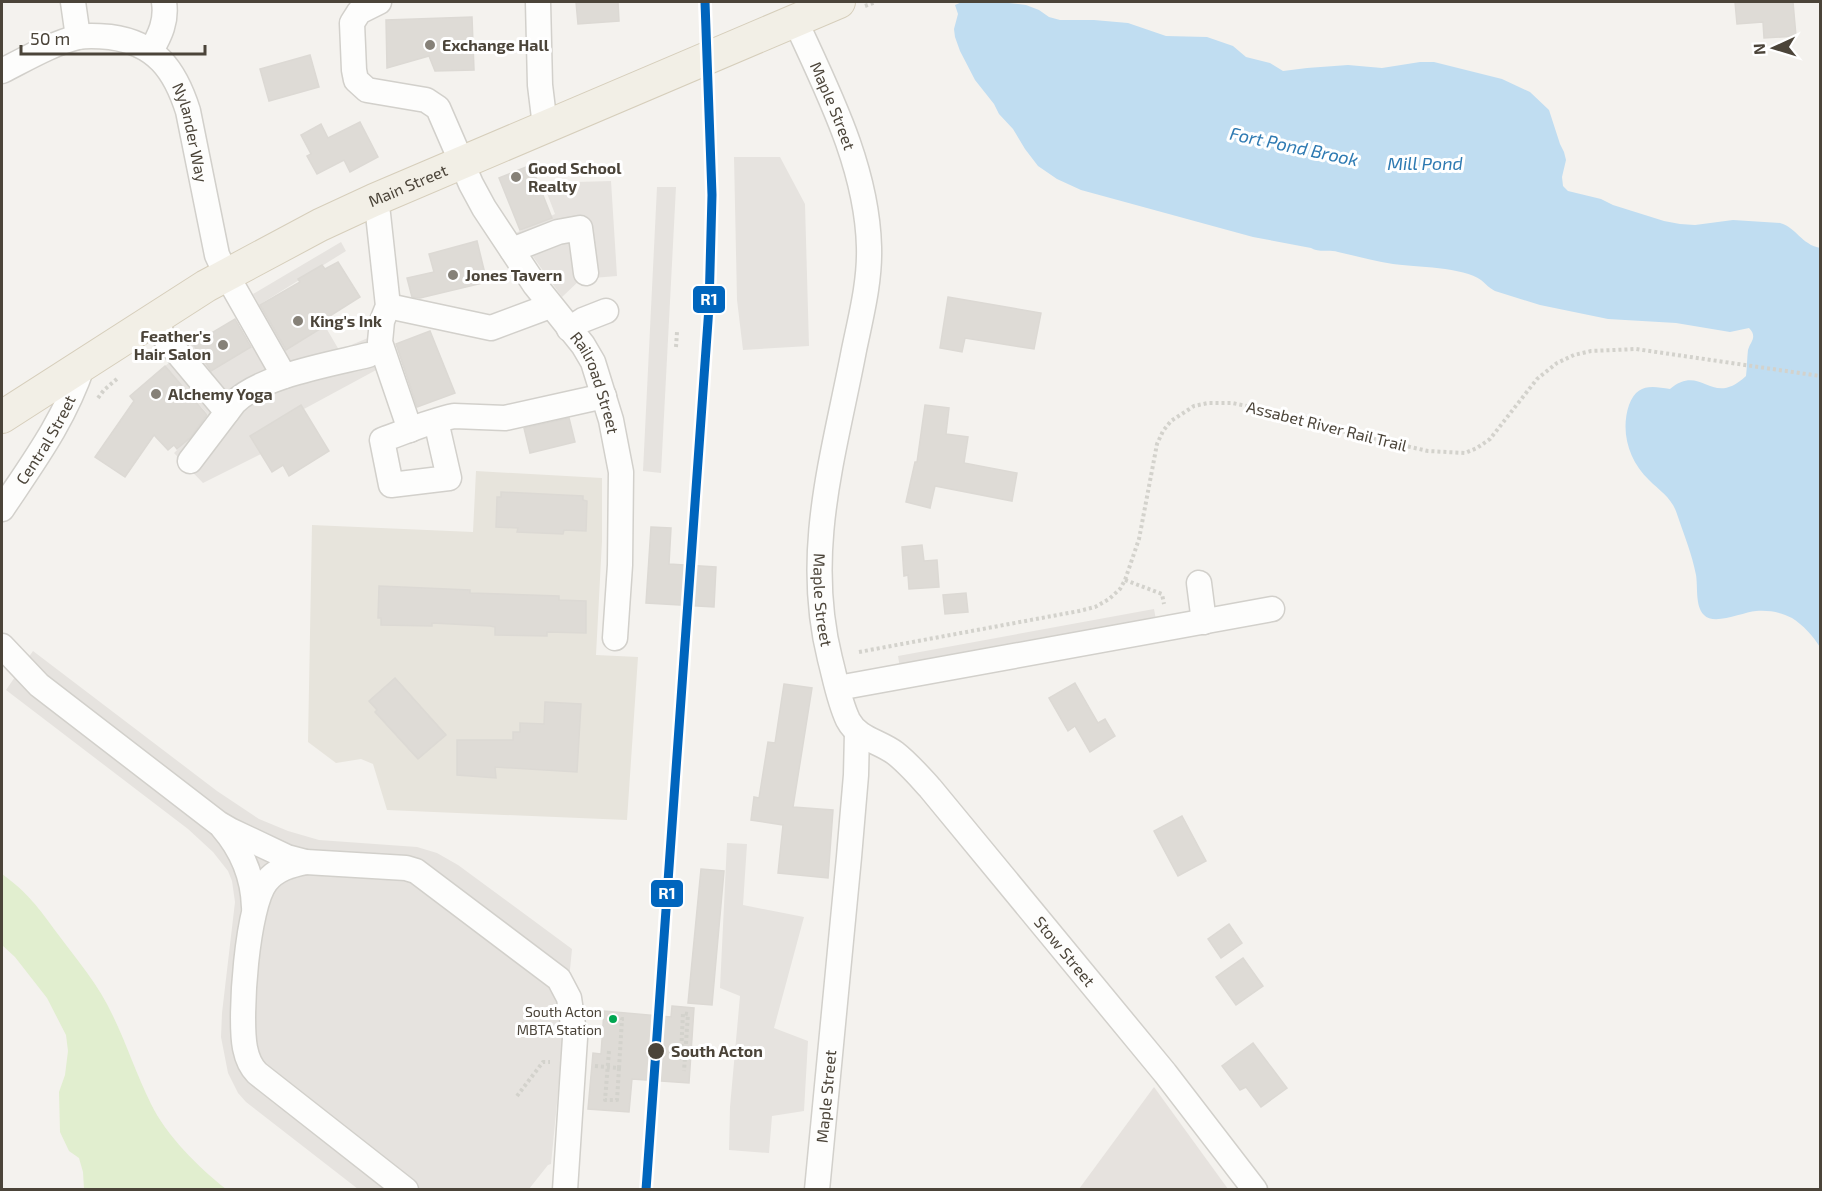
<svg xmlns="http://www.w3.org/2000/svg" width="1822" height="1191" viewBox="0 0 1822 1191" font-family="'Exo 2',sans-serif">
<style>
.residential{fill:#e7e4dc}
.industrial{fill:#e6e2de}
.green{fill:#e1eecf}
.parking{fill:#e6e3df}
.water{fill:#c0ddf1}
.building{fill:#dedbd6;stroke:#dcd9d4;stroke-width:1.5}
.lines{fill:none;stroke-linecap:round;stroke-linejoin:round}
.minor-casing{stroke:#d2d0cb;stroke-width:27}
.major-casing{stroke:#d6cebb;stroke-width:34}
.path{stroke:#d3d2cc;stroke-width:4;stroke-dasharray:3 3;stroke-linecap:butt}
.minor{stroke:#fdfdfc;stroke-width:24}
.major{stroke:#f2efe6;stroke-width:32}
.rail-1-casing{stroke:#fff;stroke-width:14}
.rail-1{stroke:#0065bd;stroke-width:9}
.poi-dot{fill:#868178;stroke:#fff;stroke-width:2}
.bus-dot{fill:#00a651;stroke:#fff;stroke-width:2}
.stop-dot{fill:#4b4439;stroke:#fff;stroke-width:2}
.labels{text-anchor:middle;stroke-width:6;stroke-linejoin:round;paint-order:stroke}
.bus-label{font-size:14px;fill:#4b4439;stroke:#fff;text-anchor:end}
.poi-label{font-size:16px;font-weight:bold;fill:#4b4439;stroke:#fff;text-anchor:start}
.street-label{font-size:16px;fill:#4b4439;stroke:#fff}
.stop-label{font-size:16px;font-weight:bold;fill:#4b4439;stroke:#fff;text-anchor:start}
.water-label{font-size:18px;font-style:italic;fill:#2e7ab2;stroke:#fff}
.line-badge{stroke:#fff;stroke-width:2}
.badge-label{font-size:16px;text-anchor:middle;font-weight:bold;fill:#fff}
</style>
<rect width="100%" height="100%" fill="#f4f2ee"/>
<path class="residential" d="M476 471 602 478V541L596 655 638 657 627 820 387 810 373 764 361 759 336 763 308 742 312 525 473 532Z"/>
<path class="industrial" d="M1154 1087 1228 1189H1079Z"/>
<path class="green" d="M2 874C28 893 38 907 57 933 77 960 99 985 113 1016 127 1045 137 1076 151 1104 166 1135 199 1168 226 1189H84L83 1172 79 1158 69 1151 60 1132 59 1092 65 1075 68 1051 66 1035 47 998 15 957 2 945Z"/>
<g class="parking">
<path d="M734 157H780L805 204 809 346 743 350 737 300Z"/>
<path d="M611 181 617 276 581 279 562 297 516 233 555 214 543 183Z"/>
<path d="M657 187H676L661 473 643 471Z"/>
<path d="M341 242 346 251 259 305 286 350 325 326 339 350 368 338 378 369 304 409 301 405 250 436 261 454 203 483 174 453 211 418 165 366 193 344 210 371 253 346 236 318 259 305 253 294Z"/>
<path d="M1154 609 1156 620 900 668 898 656Z"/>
<path d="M33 651 217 791 259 819 288 831 319 840 417 847 437 853 458 865 572 949 551 1164 548 1165 529 1189H358L246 1102 238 1093 228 1073 221 1037 222 1013 235 902 232 881 228 871 213 852 188 829 6 690Z"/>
<path d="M727 843 747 844 743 905 804 917 774 1028 808 1041 804 1111 772 1116 769 1153 729 1150 730 1107 740 996 720 988Z"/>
</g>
<path class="water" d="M962 2H1000L1026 5 1039 10 1049 17 1060 20H1094L1128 23 1166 36 1207 37 1233 46 1246 57 1270 63 1283 71 1307 68 1348 65 1382 68 1420 62H1434L1502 79 1530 92 1549 110 1560 144 1564 152 1566 160 1562 177 1563 186 1568 191 1601 199 1613 205 1664 221 1680 224 1695 225 1733 220 1780 223C1797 228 1801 244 1820 248V370L1819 387 1820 388V647C1813 636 1803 625 1792 618 1781 612 1768 610 1756 611 1743 612 1714 626 1704 615 1695 606 1698 587 1696 575 1692 554 1684 535 1677 514 1672 498 1660 491 1649 480 1629 461 1620 432 1629 405 1637 383 1652 386 1670 389 1702 362 1711 409 1746 376 1747 368 1747 358 1748 350 1750 342 1758 337 1749 328L1730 332 1676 323 1608 319 1540 305 1495 291C1489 288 1486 284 1481 280 1464 267 1415 267 1393 264 1375 261 1356 256 1338 252 1329 249 1319 253 1311 248L1253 237 1081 190 1057 179 1038 166 1025 149 1013 129 999 114 994 104 975 80 960 51 955 37 954 29 958 14 955 5Z"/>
<g class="building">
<path d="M576 2H618L619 21 578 24Z"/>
<path d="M1735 2H1793L1796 36 1764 38 1763 22 1737 24Z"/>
<path d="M472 17 474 70 435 71 429 56 387 68 386 20Z"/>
<path d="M310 55 319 87 269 101 260 69Z"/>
<path d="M360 122 378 157 350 172 344 160 317 174 307 156 311 154 301 135 321 124 328 138Z"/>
<path d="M531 165 552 218 520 230 499 178Z"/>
<path d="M477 241 487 282 420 298 412 297 407 278 434 272 429 254Z"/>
<path d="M338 262 360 297 325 319 328 324 286 350 260 305 300 282 298 279 322 265 325 269Z"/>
<path d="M948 297 1041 313 1034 349 965 338 962 352 940 348Z"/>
<path d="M235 319 251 347 211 371 193 344Z"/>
<path d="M430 331 455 393 417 407 396 344Z"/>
<path d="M165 366 207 415 191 437 177 449 174 445 168 450 154 435 125 477 95 457 134 401 130 396Z"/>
<path d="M301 405 329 451 289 476 283 465 272 472 250 436Z"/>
<path d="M925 405 949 408 946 434 968 437 964 463 1017 473 1012 501 935 486 930 508 906 502 915 462H917Z"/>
<path d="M569 418 575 442 530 453 524 428Z"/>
<path d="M501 492 583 496V500L587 501 586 531 564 530 563 534 517 532 518 528 496 527 497 497H501Z"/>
<path d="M651 527 671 528 669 564 716 567 714 607 646 603Z"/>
<path d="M922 545 924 561 937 560 939 587 909 589 908 575 904 576 902 547Z"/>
<path d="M379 586 470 590V593L559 596V600L586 601V633L547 632V636L495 635V627L490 626 432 623V626L381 625V618H378Z"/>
<path d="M966 593 968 612 945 614 943 595Z"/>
<path d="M395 678 446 735 418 759 375 712 377 710 369 701Z"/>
<path d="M1075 683 1098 723 1105 719 1115 736 1090 752 1075 726 1068 731 1049 698Z"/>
<path d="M784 684 812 688 793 807 833 810 828 878 778 873 783 825 751 820 754 797 759 798 768 742 775 743Z"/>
<path d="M545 702 581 704 577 772 495 767 496 778 457 775V740H513V732H520V723L544 724Z"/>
<path d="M1182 816 1206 861 1178 876 1154 831Z"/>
<path d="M701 869 724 871 712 1005 688 1003Z"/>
<path d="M1229 924 1242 943 1221 958 1208 939Z"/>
<path d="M1243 958 1263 986 1236 1005 1216 977Z"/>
<path d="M672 1006 694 1008 689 1083 632 1079 629 1112 588 1109 593 1053 601 1054 604 1011 671 1017Z"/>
<path d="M1253 1043 1287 1088 1261 1107 1246 1087 1240 1090 1222 1066Z"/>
</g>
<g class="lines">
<g class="minor-casing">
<g id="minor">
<path d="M73 2 78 37"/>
<path id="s1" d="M379 2 359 12 352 23 354 70 356 80 367 90 426 100 438 108 471 184 484 208 535 285 583 345 593 362 611 420 621 472 620 565 615 638"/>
<path d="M538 2 540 85 545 126"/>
<path id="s2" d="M795 20C828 92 867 167 869 247 870 282 861 316 854 350 834 455 803 551 830 659 835 678 839 701 848 720 858 739 879 741 895 753 908 763 919 776 930 788L1165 1073 1255 1190"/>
<path d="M151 51C160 35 167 21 164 2"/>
<path id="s3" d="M2 71C26 59 51 44 78 37 88 35 100 36 110 37 156 43 175 70 188 111L217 255 226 274 284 376"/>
<path d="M374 200 378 214 388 306 382 321 380 342 410 430"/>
<path d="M512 250 558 232 580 228 586 273"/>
<path d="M388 306 491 328 550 306"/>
<path d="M150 320 227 412"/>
<path d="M569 329 583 320 606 311"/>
<path d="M436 421 449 478 391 485 382 440C405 432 429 421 454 416L505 418 604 396"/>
<path d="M190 461 234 403C260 376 332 364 368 355"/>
<path id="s4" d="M2 509C34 461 64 421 83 365"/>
<path d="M1199 583 1204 622"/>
<path d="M2 646 39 685 218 823 230 830 287 857 306 862 406 868 416 871 559 979 569 998 575 1038 565 1190"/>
<path d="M838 688 1272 609"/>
<path d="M222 827C242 850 253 876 254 907"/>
<path d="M306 862C291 865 276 869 266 882 247 906 239 1017 245 1048 247 1058 250 1066 257 1073L406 1190"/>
<path id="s5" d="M817 1190 849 857 856 775 857 732"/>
</g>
</g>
<g class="major-casing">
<g id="major">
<path id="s6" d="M2 417 206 286 320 225 374 200 839 2"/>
</g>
</g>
<g class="path">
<path d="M865 6 876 2"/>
<path d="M676 347 677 332"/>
<path d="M98 398 104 390 118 378"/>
<path d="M1125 580 1162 594 1164 604"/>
<path d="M859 652 1079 611 1095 607 1109 599 1120 589 1125 580 1139 539 1157 444 1163 431 1171 421 1194 406 1208 403H1232L1306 418 1348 433 1428 451 1465 453 1477 448 1490 439 1537 379 1557 363 1574 355 1591 351 1636 349 1820 376"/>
<path d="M609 1051 605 1100H617L619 1068"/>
<path d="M669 1053H681L683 1013 688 1014 684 1071"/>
<path d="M595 1066 619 1068 622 1019H624"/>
<path d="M517 1096 543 1062H550"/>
</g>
<use href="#minor" class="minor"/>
<use href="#major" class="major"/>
<g class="rail-1-casing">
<path id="rail-1" d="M646 1190 709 307 712 195 705 2"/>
</g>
<use href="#rail-1" class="rail-1"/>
</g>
<g class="poi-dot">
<circle cx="430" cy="45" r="6"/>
<circle cx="516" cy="177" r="6"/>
<circle cx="453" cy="275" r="6"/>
<circle cx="298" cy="321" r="6"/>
<circle cx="223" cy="345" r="6"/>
<circle cx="156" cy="394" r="6"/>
</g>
<circle class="bus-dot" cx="613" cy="1019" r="5"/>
<circle class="stop-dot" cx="656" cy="1051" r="9"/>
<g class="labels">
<g class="bus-label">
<text x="602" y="1017">South Acton<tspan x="602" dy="18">MBTA Station</tspan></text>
</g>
<g class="poi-label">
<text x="442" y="51">Exchange Hall</text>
<text x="528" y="174">Good School<tspan x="528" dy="18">Realty</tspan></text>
<text x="465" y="281">Jones Tavern</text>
<text x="310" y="327">King's Ink</text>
<text x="211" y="342" text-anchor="end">Feather's<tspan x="211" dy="18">Hair Salon</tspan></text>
<text x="168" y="400">Alchemy Yoga</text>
</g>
<g class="street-label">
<text dy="6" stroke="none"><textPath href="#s2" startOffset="94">Maple Street</textPath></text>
<text dy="6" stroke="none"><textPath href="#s3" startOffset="252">Nylander Way</textPath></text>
<text dy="6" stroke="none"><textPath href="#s6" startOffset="468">Main Street</textPath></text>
<text dy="6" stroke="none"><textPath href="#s1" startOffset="501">Railroad Street</textPath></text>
<text transform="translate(1327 426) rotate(14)" y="6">Assabet River Rail Trail</text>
<text dy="6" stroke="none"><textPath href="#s4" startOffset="82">Central Street</textPath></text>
<text dy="6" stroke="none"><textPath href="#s2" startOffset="598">Maple Street</textPath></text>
<text dy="6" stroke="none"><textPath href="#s2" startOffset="1041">Stow Street</textPath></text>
<text dy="6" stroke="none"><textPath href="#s5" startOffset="94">Maple Street</textPath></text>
</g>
<g class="stop-label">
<text x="671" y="1057">South Acton</text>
</g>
<g class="water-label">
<text transform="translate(1294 147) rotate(12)" y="6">Fort Pond Brook</text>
<text x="1425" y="170">Mill Pond</text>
</g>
</g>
<g class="line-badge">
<rect x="692" y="285" width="34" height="29" rx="6" fill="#0065bd"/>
<rect x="650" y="879" width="34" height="29" rx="6" fill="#0065bd"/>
</g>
<g class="badge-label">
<text x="709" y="305">R1</text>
<text x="667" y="899">R1</text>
</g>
<rect width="1822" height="1191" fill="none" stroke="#4b4439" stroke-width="6"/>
<g transform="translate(1774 48) rotate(266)" stroke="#ffffff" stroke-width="4.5" paint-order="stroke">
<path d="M0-4.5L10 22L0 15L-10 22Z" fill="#4b4439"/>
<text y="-9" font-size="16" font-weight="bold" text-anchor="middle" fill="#4b4439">N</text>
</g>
<path d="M21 45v9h184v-9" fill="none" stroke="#4b4439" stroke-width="3"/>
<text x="30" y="45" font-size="18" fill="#4b4439" stroke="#ffffff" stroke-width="4.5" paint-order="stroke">50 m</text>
</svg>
